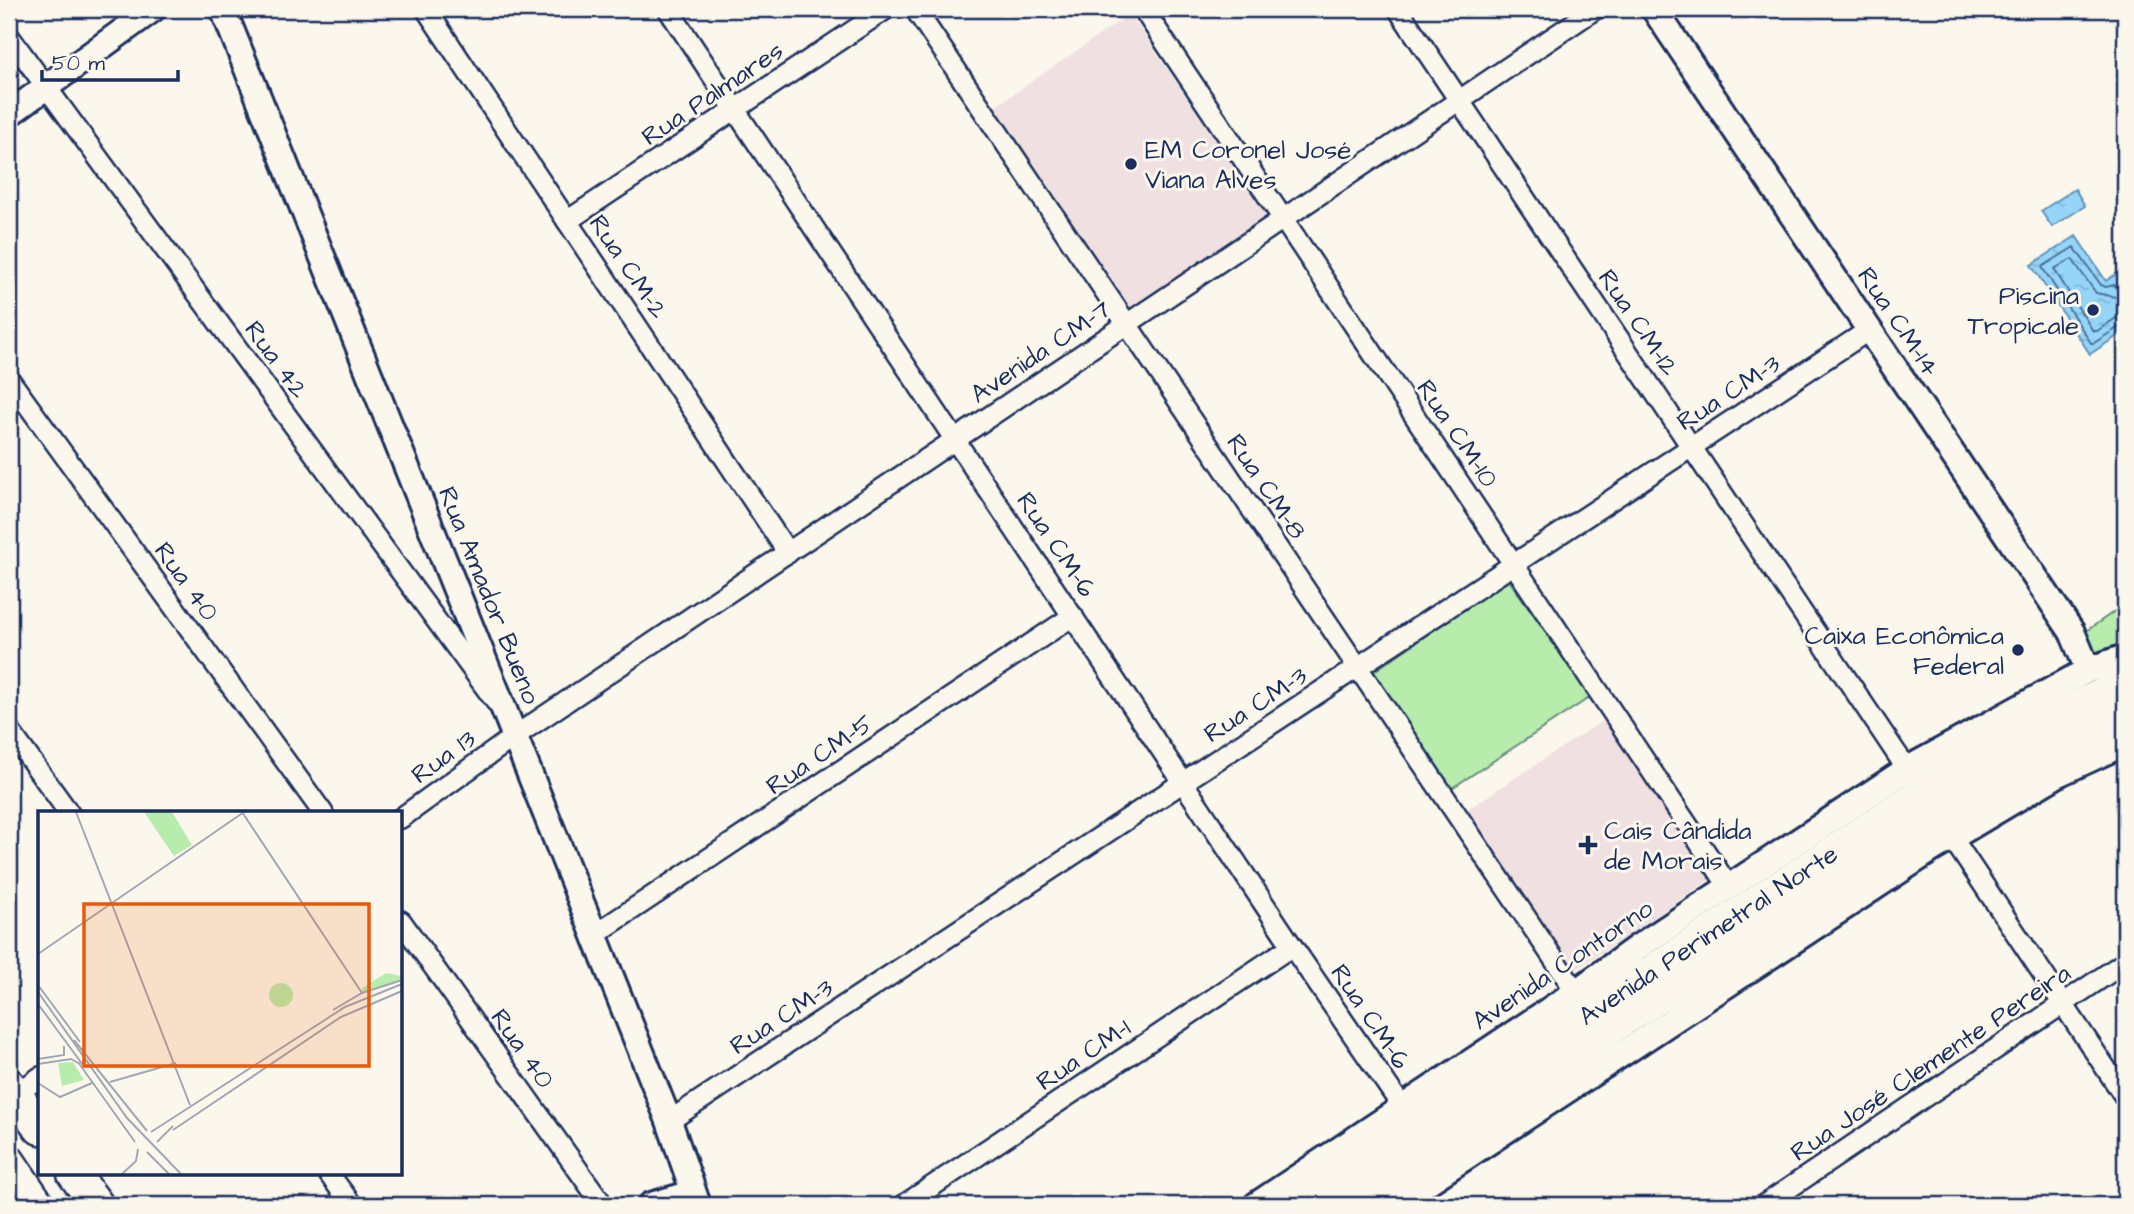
<svg xmlns="http://www.w3.org/2000/svg" width="2134" height="1214" viewBox="0 0 2134 1214" font-family="'Architects Daughter',sans-serif">
<style>
.built{fill:#f1e0e1}
.green{fill:#b8ecac;stroke:#6a8e85;stroke-width:2}
.water{fill:url(#water-ripples);stroke:#6493ba;stroke-width:2}
.lines{fill:none;stroke-linecap:round;stroke-linejoin:round}
.shore{stroke:#4c719b;stroke-width:2}
.minor-casing{stroke:#1b2f5e;stroke-width:24}
.tertiary-casing{stroke:#1b2f5e;stroke-width:30}
.trunk-casing{stroke:#1b2f5e;stroke-width:37}
.minor{stroke:#fbf7ec;stroke-width:19}
.tertiary{stroke:#fbf7ec;stroke-width:24}
.trunk{stroke:#fbf7ec;stroke-width:32}
.poi-dot{fill:#1b2f5e;stroke:#fbf7ec;stroke-width:2.5}
.labels{text-anchor:middle;stroke-width:6;stroke-linejoin:round;paint-order:stroke}
.street-label{font-size:26px;fill:#1b2f5e;stroke:#fbf7ec}
.poi-label{font-size:26px;fill:#1b2f5e;stroke:#fbf7ec;text-anchor:start}
.inset-road{fill:none;stroke:#a1a7b3;stroke-width:2}
.view{fill:#e8590c;fill-opacity:0.15;stroke:#e8590c;stroke-width:3.5}
.inset-edge{fill:none;stroke:#1b2f5e;stroke-width:3.5}
</style>
<defs>
<pattern id="water-ripples" width="26" height="14" patternUnits="userSpaceOnUse" patternTransform="scale(1.75)"><rect width="26" height="14" fill="#95d5f7"/><path d="M2 4q2-2 4 0t4 0M15 11q2-2 4 0t4 0" fill="none" stroke="#80b7d6"/></pattern>
</defs>
<rect width="100%" height="100%" fill="#fbf7ec"/>
<filter id="ink" filterUnits="userSpaceOnUse"><feTurbulence type="fractalNoise" baseFrequency=".0143" numOctaves="2"/><feDisplacementMap in="SourceGraphic" scale="14" xChannelSelector="R" yChannelSelector="G"/><feConvolveMatrix kernelMatrix="1 2 1 2 8 2 1 2 1" color-interpolation-filters="sRGB"/></filter>
<g filter="url(#ink)">
<g class="built">
<path d="M1130 14 1269 219 1130 313 993 108Z"/>
<path d="M1605 719 1711 879 1571 973 1465 811Z"/>
</g>
<g class="green">
<path d="M1508 579 1592 696 1449 790 1373 672Z"/>
<path d="M2125 604V657L2088 670 2082 634Z"/>
</g>
<g class="water">
<path d="M2075 189 2085 206 2052 227 2041 211Z"/>
<path d="M2076 236 2106 281 2116 274 2125 288V331L2090 354 2031 265Z"/>
</g>
<g class="lines">
<g class="shore">
<path d="M2125 291 2114 285 2106 287 2101 285 2074 247 2042 267 2091 343H2094L2119 327 2125 326"/>
<path d="M2125 299 2096 293 2072 259 2054 269 2093 331H2097L2116 318 2125 317"/>
</g>
<g class="minor-casing">
<g id="minor">
<path d="M426 9 788 553"/>
<path d="M668 9 1292 946 1403 1108"/>
<path d="M915 9 1576 992"/>
<path d="M1143 9 1729 887"/>
<path d="M1398 9 1915 781"/>
<path d="M9 36 496 702"/>
<path d="M567 221 886 9"/>
<path d="M9 379 323 813"/>
<path d="M9 730 69 813"/>
<path d="M401 818 515 736 1595 9"/>
<path d="M1945 827 2125 1097"/>
<path d="M401 921 603 1205"/>
<path d="M594 935 1073 616"/>
<path d="M16 1094 40 1077"/>
<path d="M669 1121 1869 330"/>
<path d="M329 1174 352 1205"/>
<path d="M904 1205 1292 946"/>
<path d="M1764 1205 2125 962"/>
</g>
</g>
<g class="tertiary-casing">
<g id="tertiary">
<path d="M223 9 669 1121 698 1205"/>
<path d="M1654 9 2072 632 2088 670"/>
<path d="M9 114 153 9"/>
<path d="M651 1205 693 1193"/>
<path d="M1256 1205 1576 992 1638 947 1906 770 2088 670 2125 657"/>
<path d="M1393 1205 1931 850 2060 773 2125 743"/>
</g>
</g>
<g class="trunk-casing">
<g id="trunk">
<path d="M9 1085 40 1128"/>
<path d="M9 1162 38 1205"/>
<path d="M74 1174 97 1205"/>
<path id="s1" d="M1304 1205 1610 999 1923 792 2024 734 2125 683"/>
<path d="M1352 1205 1624 1019 1921 827 2041 758 2125 717"/>
</g>
</g>
<use href="#minor" class="minor"/>
<use href="#tertiary" class="tertiary"/>
<use href="#trunk" class="trunk"/>
</g>
</g>
<g class="poi-dot">
<circle cx="1131" cy="164" r="7"/>
<circle cx="2093" cy="310" r="7"/>
<circle cx="2018" cy="650" r="7"/>
<path d="M1584.5 834.5h7v7h7v7h-7v7h-7v-7h-7v-7h7z"/>
</g>
<g class="labels">
<g class="street-label">
<text transform="translate(712 93) rotate(-34)" y="9">Rua Palmares</text>
<text transform="translate(629 266) rotate(56)" y="9">Rua CM-2</text>
<text transform="translate(1899 321) rotate(56)" y="9">Rua CM-14</text>
<text transform="translate(1639 322) rotate(56)" y="9">Rua CM-12</text>
<text transform="translate(1040 351) rotate(-34)" y="9">Avenida CM-7</text>
<text transform="translate(277 359) rotate(54)" y="9">Rua 42</text>
<text transform="translate(1728 392) rotate(-33)" y="9">Rua CM-3</text>
<text transform="translate(1458 433) rotate(56)" y="9">Rua CM-10</text>
<text transform="translate(1267 486) rotate(56)" y="9">Rua CM-8</text>
<text transform="translate(1057 544) rotate(56)" y="9">Rua CM-6</text>
<text transform="translate(187 581) rotate(54)" y="9">Rua 40</text>
<text transform="translate(490 595) rotate(68)" y="9">Rua Amador Bueno</text>
<text transform="translate(1255 704) rotate(-33)" y="9">Rua CM-3</text>
<text transform="translate(819 754) rotate(-34)" y="9">Rua CM-5</text>
<text transform="translate(443 756) rotate(-36)" y="9">Rua 13</text>
<text dy="9" stroke="none"><textPath href="#s1" startOffset="486">Avenida Perimetral Norte</textPath></text>
<text transform="translate(1562 964) rotate(-34)" y="9">Avenida Contorno</text>
<text transform="translate(781 1016) rotate(-33)" y="9">Rua CM-3</text>
<text transform="translate(1371 1016) rotate(56)" y="9">Rua CM-6</text>
<text transform="translate(523 1048) rotate(55)" y="9">Rua 40</text>
<text transform="translate(1083 1054) rotate(-34)" y="9">Rua CM-1</text>
<text transform="translate(1930 1062) rotate(-34)" y="9">Rua José Clemente Pereira</text>
</g>
<g class="poi-label">
<text x="1145" y="158">EM Coronel José<tspan x="1145" dy="30">Viana Alves</tspan></text>
<text x="2079" y="304" text-anchor="end">Piscina<tspan x="2079" dy="30">Tropicale</tspan></text>
<text x="2004" y="644" text-anchor="end">Caixa Econômica<tspan x="2004" dy="30">Federal</tspan></text>
<text x="1604" y="839">Cais Cândida<tspan x="1604" dy="30">de Morais</tspan></text>
</g>
</g>
<g transform="translate(38 811)">
<rect width="364" height="364" fill="#fbf7ec"/>
<path d="M106 1H134L154 34 136 45ZM348 162 364 165V169L324 182V177ZM231 184a12 12 0 1 1 24 0a12 12 0 1 1-24 0ZM35 251 46 269 24 275 20 252Z" fill="#b8ecac"/>
<path class="inset-road" d="M38 1 152 294M204 1 324 182M0 143 206 1M0 174 42 231M0 181 89 307 143 363M0 193 45 254M295 199 324 182 364 169M36 229 109 320M0 248 26 244V235M40 251 97 331M0 253 33 248 40 252M72 271 138 252M0 272 22 286 54 272M135 319 303 206 364 180M113 321 307 196 364 173M119 331 135 315M109 341 131 363M84 363 98 350 100 338"/>
<path class="view" d="M46 93H331V255H46Z"/>
<rect width="364" height="364" class="inset-edge"/>
</g>
<rect width="2134" height="1214" fill="none" stroke="#fbf7ec" stroke-width="35"/>
<rect x="18" y="18" width="2099" height="1179" fill="none" stroke="#1b2f5e" stroke-width="2.5" filter="url(#ink)"/>
<path d="M42 70v10h136v-10" fill="none" stroke="#1b2f5e" stroke-width="3.5"/>
<text x="52" y="70" font-size="21" fill="#1b2f5e" stroke="#fbf7ec" stroke-width="5" paint-order="stroke">50 m</text>
</svg>
